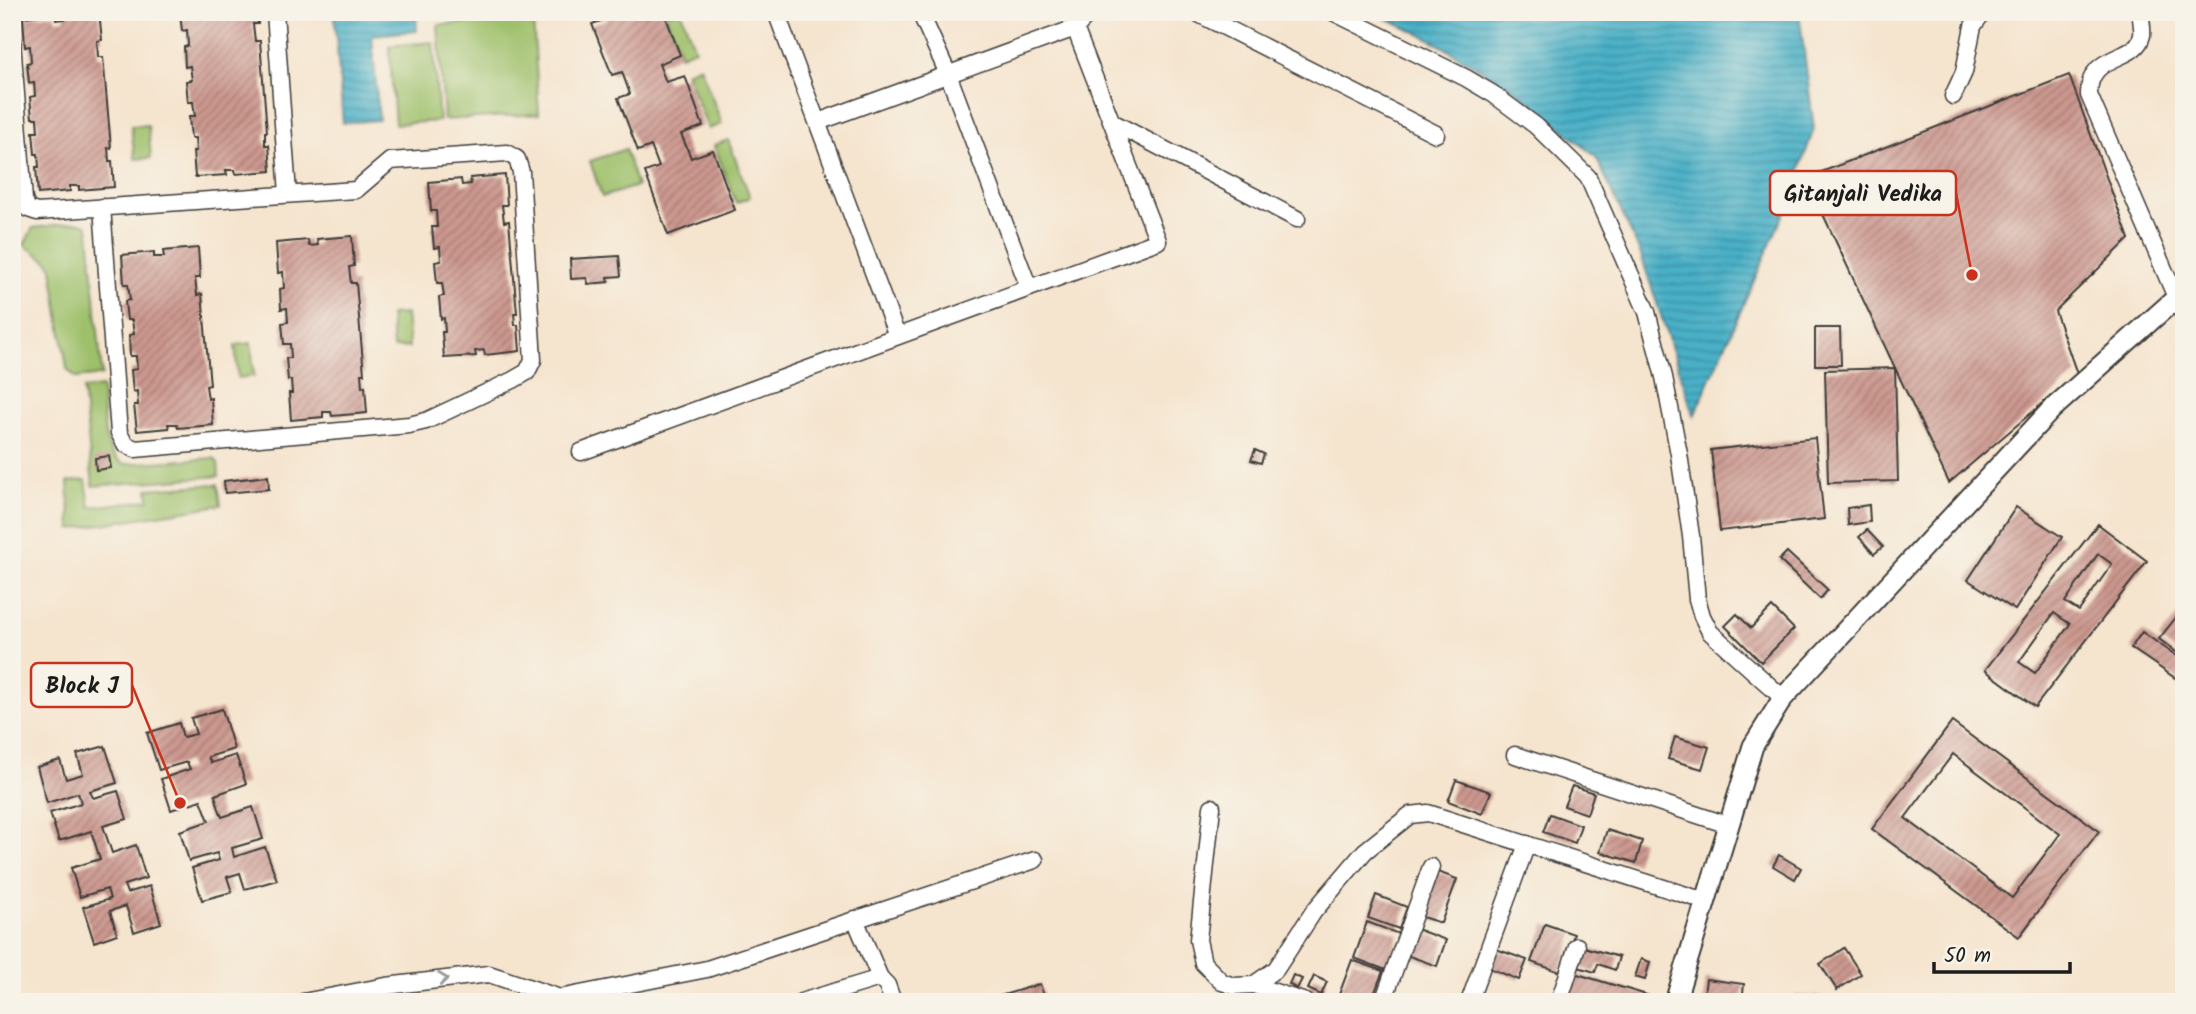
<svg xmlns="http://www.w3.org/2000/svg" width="2196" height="1014" viewBox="0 0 2196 1014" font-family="Kalam,sans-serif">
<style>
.green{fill:#9ec06a;stroke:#5d6e43;stroke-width:2}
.water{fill:url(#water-rules);stroke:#326672;stroke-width:2}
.building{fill:url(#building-hatch);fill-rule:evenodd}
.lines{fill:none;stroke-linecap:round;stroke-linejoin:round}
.minor-casing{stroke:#3d3a37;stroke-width:19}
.tertiary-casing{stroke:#3d3a37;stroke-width:23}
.minor{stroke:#fff;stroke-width:16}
.tertiary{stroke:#fff;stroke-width:19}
.oneway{stroke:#999}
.leader{fill:none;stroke:#c8321e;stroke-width:2.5}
.callout-dot{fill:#c8321e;stroke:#f7f3e8;stroke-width:2.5}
.callout{fill:#f7f3e8;stroke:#c8321e;stroke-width:2.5}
.callout-label{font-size:23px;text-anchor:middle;font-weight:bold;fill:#1c1c1c}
</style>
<defs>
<pattern id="water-rules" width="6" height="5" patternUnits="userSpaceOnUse" patternTransform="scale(1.75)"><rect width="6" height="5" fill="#48b0c7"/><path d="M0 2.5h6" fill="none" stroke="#3b8ea1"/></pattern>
<pattern id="building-hatch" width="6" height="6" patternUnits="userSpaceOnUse" patternTransform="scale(1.75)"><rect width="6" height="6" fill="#cc988f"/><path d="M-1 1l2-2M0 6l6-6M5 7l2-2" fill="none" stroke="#a57b74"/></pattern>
</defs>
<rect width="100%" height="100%" fill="#f7f3e8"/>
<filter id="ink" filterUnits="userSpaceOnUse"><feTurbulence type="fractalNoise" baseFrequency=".0143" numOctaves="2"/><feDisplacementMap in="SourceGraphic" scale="14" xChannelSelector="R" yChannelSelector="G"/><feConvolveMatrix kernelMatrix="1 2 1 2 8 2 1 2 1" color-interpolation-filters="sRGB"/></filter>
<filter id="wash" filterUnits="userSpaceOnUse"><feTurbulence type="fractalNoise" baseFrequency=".00686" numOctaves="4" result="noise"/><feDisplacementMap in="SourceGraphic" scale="28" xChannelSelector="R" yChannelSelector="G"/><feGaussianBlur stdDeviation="1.57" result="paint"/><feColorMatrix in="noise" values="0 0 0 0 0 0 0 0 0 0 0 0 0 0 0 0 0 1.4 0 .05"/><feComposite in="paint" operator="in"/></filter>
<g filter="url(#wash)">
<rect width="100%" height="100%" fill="#f5e4ce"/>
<g class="green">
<path d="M665 12H681L695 49 681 55Z"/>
<path d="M533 18 539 114 444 120 438 25Z"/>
<path d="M433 42 439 121 395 124 389 46Z"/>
<path d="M700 66 722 124 708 129 686 72Z"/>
<path d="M148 125 151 158 135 159 131 126Z"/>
<path d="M728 140 750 197 736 203 714 145Z"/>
<path d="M625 149 637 186 602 197 590 161Z"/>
<path d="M77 222 87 225 89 232 102 375 76 378 67 369 52 268 49 262 24 245 33 228Z"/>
<path d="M406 314 409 347 393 348 390 315Z"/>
<path d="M251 343 254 376 238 378 235 345Z"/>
<path d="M102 387C104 412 99 452 125 464L214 458 218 463 219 476 93 486 83 389Z"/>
<path d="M86 480 90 507 149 500 148 489 218 484 221 505 71 529 68 482Z"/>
</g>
<g class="water">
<path d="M334 12H416L417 31 372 35 379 120 343 123Z"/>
<path d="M1373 12H1799L1814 129 1785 211 1694 416 1640 252 1596 157 1517 91 1426 37Z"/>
</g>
<g id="blocks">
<g class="building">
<path d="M99 12 102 40 97 41 98 57H103L111 148H108L109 161H112L114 187 79 190V186H70V191L38 194 36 167H39L38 154H35L33 132H38L37 118H32L30 97 35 96 34 82 29 83 27 63 31 62 30 46 25 47 23 17 55 14 56 20 65 19 64 14Z"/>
<path d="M180 12H257L258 24H253L255 41H260L267 132H265V145H269L271 171 236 174 235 170H226L227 175 195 177 193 151H196L195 138H191L189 116H195L193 102H188L186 81 192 80 190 66 185 67 184 47 188 46 187 30 182 31Z"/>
<path d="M604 12H664L680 55 659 64 666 82 685 76 703 126 681 134 691 158 713 150 735 210 668 235 645 172 659 167 651 146 638 151 618 98 630 94 622 72 612 75 592 24 607 19Z"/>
<path d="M2069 75 2129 239 2055 311 2077 374 1949 483 1806 178Z"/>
<path d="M505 175 507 205H502L504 222 509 221 517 313H514L515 325H518L520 351 485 355 484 350 475 351 476 356 444 358 442 332H445L444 318 441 319 439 297 444 296 442 283H437L435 262 441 261 440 247 434 248 432 227H437L436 211H431L429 182 461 179 462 185 471 184 470 178Z"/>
<path d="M352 236 354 266 349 267 351 283H356L364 374H361L362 387 365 386 367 413 332 416 331 412H323V417L291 420 289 393H292L291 380H288L286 358H291L290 344H284L282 323 288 322 287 308 281 309 280 289 284 288 283 272 278 273 276 243 308 240 309 246 318 245 317 239Z"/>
<path d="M198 248 200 278H195L197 295 202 294 210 385 206 386 208 399 211 398 213 425 178 428 177 424H168L169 428 137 431 134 405H138L137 391 133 392 131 370 137 369 136 356H130L129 335 134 334 132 320H127L125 301 130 300 128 284H124L122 255 154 252V257H164L163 251Z"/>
<path d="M619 256 621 276 608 277 609 282 588 284 587 278 571 279 570 259Z"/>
<path d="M1815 328H1840L1841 365H1815Z"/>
<path d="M1895 368 1898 481 1828 483 1825 370Z"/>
<path d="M1815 438 1824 519 1720 531 1711 450Z"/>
<path d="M1255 450 1264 454 1261 463 1251 460Z"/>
<path d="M109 456 111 468 96 470 95 458Z"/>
<path d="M268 476 269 489 225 493 224 481Z"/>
<path d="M1869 505 1870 522 1848 525 1847 508Z"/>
<path d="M2016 507 2062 537 2015 610 1968 580Z"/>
<path d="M2098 524 2147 561 2035 707 1985 670ZM2098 554 2112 564 2079 611 2065 602ZM2054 613 2070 624 2035 673 2019 662Z"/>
<path d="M1867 530 1883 547 1874 554 1859 537Z"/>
<path d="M1787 552 1828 590 1820 599 1779 560Z"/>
<path d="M1772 607 1794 629 1761 662 1725 626 1737 614 1751 628Z"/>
<path d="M2181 611 2184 613V658L2159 639Z"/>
<path d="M2142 632 2184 661V684L2131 648Z"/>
<path d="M222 709 234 749 208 757 211 763 236 755 246 784 215 795 218 806 222 817 253 807 263 839 232 848 234 857 265 847 277 880 245 889 240 873 227 877 232 892 202 900 192 868 219 860 217 853 189 861 180 831 209 821 201 800 171 810 161 779 190 769 187 762 159 770 147 733 179 723 183 737 196 734 191 718Z"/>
<path d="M1952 722 2099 831 2019 937 1872 829ZM1953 754 2060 834 2012 898 1905 818Z"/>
<path d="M1675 737 1709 747 1702 769 1668 759Z"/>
<path d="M105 746 117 783 90 791 93 798 118 791 127 819 103 826 112 853 136 845 146 878 124 885 127 893 150 886 161 923 134 932 126 906 110 911 117 934 94 942 83 907 110 899 107 889 80 897 71 868 100 859 91 831 59 841 50 813 81 803 78 793 47 803 37 767 60 760 66 779 83 774 77 754Z"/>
<path d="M1456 780 1491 792 1482 814 1448 801Z"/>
<path d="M1572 786 1594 793 1587 814 1564 806Z"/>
<path d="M1550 814 1581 825 1575 843 1543 832Z"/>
<path d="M1607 830 1642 841 1636 863 1600 852Z"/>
<path d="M1779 855 1801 868 1795 879 1773 866Z"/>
<path d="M1435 871 1457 879 1441 923 1419 916Z"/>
<path d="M1376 895 1407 907 1399 929 1368 918Z"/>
<path d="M1367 922 1399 934 1386 970 1354 958Z"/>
<path d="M1545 924 1574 934 1560 972 1531 962Z"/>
<path d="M1416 929 1446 940 1437 966 1406 955Z"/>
<path d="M1584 947 1619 957 1615 970 1598 964 1595 972 1578 967Z"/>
<path d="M1844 948 1861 974 1837 990 1820 964Z"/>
<path d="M1496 949 1527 960 1519 980 1489 968Z"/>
<path d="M1641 959 1650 962 1645 980 1635 977Z"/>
<path d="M1352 960 1383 971 1371 1002H1343L1337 1000Z"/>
<path d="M1574 973 1650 996 1648 1002H1594L1568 994Z"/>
<path d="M1293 975 1302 979 1297 989 1289 984Z"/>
<path d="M1314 976 1327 982 1321 995 1308 989Z"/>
<path d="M1706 979 1744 984 1742 1002H1703Z"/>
<path d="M1040 984 1046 1002H983V1001Z"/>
<path d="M1394 992 1420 1001V1002H1390Z"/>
<path d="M1796 995 1823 997V1002H1795Z"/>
</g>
</g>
</g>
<g filter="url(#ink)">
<use href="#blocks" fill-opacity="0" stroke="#3d3a37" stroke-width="2"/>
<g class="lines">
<g class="minor-casing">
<g id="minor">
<path d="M275 12 288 194"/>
<path d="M776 12 897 336"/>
<path d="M920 12 948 74 1029 288"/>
<path d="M1195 12 1436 134"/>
<path d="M1333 12 1466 78 1493 94 1536 126 1588 177 1647 312 1664 377 1679 454 1691 536 1697 599 1702 616 1710 632 1783 698"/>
<path d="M2140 12C2141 19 2143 29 2142 35 2136 64 2088 51 2089 95L2184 316"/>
<path d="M12 41 24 200 28 209 37 212 356 190 390 161 507 153 517 159 521 172 533 360 527 372 513 380 426 421 409 425 135 449 125 444 119 433 102 207"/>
<path d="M1953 96 1964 72 1973 26 1983 12"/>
<path d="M818 122 1075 28 1091 12"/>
<path d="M1112 122 1297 219"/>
<path d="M581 452 1158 241 1075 28"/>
<path d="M1515 755 1728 825"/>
<path d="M1212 807 1198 940 1203 963 1222 982 1234 986 1253 985 1276 969 1314 911 1365 851 1410 815 1428 813 1705 901"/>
<path d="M855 919 880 978"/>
<path d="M1253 985 1306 1002"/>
<path d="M303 1002 386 986 489 974 557 997"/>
<path d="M539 1002 707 969 1035 860"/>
<path d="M801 1002 880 978 887 985 893 1002"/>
<path d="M1383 1002 1431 867"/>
<path d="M1469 1002 1527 844"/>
<path d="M1559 1002 1577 946"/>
</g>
</g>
<g class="tertiary-casing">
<path id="tertiary" d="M1675 1002 1753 746 1783 698 2051 410 2184 291"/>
</g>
<use href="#minor" class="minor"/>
<use href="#tertiary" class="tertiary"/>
</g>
<defs><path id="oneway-chevron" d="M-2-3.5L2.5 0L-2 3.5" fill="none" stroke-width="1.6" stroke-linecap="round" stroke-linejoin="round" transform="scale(1.75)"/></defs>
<use class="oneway" href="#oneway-chevron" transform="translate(443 979) rotate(-7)"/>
</g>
<path class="leader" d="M1972 275L1956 193M180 803L132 685"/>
<g class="callout-dot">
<circle cx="1972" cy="275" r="7"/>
<circle cx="180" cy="803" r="7"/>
</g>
<g class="callout">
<rect x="1770" y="171" width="186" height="44" rx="7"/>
<rect x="31" y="663" width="101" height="44" rx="7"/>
</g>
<g class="callout-label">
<text x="1863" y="201">Gitanjali Vedika</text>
<text x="82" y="693">Block J</text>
</g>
<rect width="2196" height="1014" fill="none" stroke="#f7f3e8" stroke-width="42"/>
<path d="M1934 962v10h136v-10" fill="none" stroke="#1c1c1c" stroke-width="3.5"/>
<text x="1944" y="962" font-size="21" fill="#1c1c1c" stroke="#f7f3e8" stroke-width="5" paint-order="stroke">50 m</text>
</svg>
